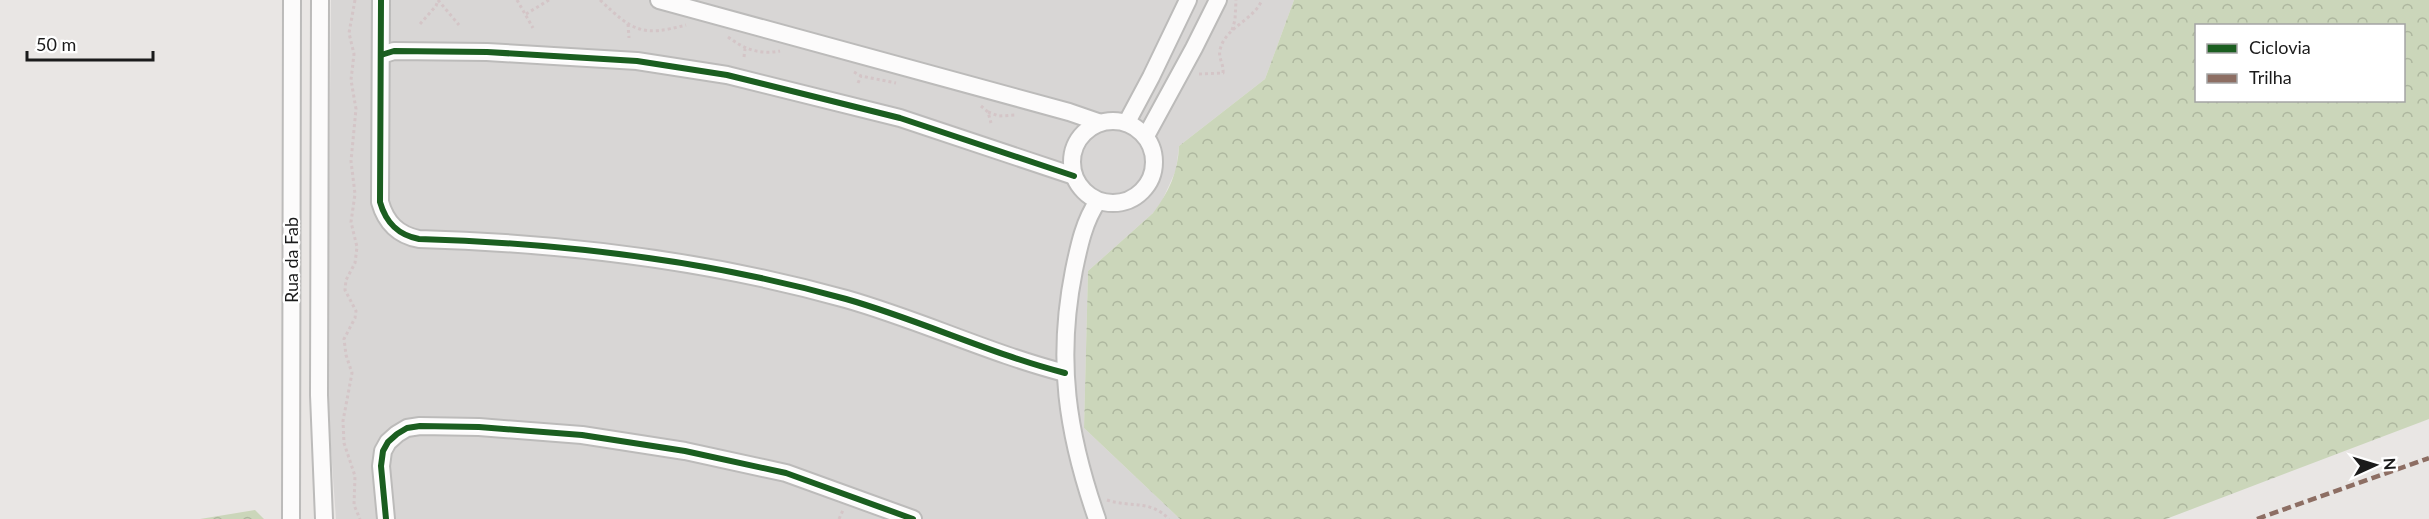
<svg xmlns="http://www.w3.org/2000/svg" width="2429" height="519" viewBox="0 0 2429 519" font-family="Lato,sans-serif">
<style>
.residential{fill:#d8d6d5}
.forest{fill:url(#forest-crowns);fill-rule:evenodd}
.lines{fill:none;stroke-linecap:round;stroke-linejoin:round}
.minor-casing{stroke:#bcbbba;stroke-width:20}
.path{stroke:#d4c5c7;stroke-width:3;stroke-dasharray:3 3;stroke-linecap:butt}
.minor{stroke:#fcfbfb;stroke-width:16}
.quiet{stroke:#8d6e63;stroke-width:4.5;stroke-dasharray:9 4.5;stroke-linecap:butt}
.cycleway-casing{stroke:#fff;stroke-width:10}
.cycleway{stroke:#1b5e20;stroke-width:6}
.labels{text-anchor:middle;stroke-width:4.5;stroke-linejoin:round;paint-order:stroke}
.street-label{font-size:18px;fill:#1b1b1b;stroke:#fff}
</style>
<defs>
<pattern id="forest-crowns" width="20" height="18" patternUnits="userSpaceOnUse" patternTransform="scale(1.5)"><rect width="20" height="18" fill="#cbd6ba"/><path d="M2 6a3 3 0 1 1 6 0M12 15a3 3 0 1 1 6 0" fill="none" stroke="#aeb79f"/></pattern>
</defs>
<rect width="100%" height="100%" fill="#e9e6e4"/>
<path class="residential" d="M331 0H1294L1265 79 1179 146 1176 170 1161 203 1153 213 1088 271 1084 428 1180 519H336L327 393Z"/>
<g class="forest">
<path d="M1294 0H2429V419L2166 519H1180L1084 428 1088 271 1153 213C1169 192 1178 172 1179 146L1265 79ZM2196 26H2404V100H2196Z"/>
<path d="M255 510 264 519H200Z"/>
</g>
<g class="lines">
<g class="minor-casing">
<g id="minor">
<path d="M320 0 319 395 324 519"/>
<path d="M381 0 380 202C386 223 398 235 419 239 562 243 707 260 846 299 920 320 991 354 1065 373"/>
<path d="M659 0 1069 112 1098 122"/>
<path d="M381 55 394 51 487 52 637 61 727 75 900 118 1074 176"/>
<circle cx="1113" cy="162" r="41"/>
<path d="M1127 122 1151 77 1188 0"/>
<path d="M1146 136 1194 48 1218 0"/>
<path d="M291 519 292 0"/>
<path d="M386 519 381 466 383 451 388 442 397 434 407 428 420 426 479 427 582 435 685 451 786 473 913 519"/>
<path d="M1097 519C1067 433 1056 360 1074 270 1079 246 1084 221 1098 201"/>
</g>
</g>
<g class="path">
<path d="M355 0 349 33 354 54 351 80 356 109 351 161 355 194 351 222 357 247 355 263 346 280 345 290 356 311 355 318 344 339 346 355 352 373 343 421 344 443 355 476 354 505 360 519"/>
<path d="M438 0 459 25"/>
<path d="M517 0 533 28"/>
<path d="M600 0C633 31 641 37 686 25"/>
<path d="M526 14 549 0"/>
<path d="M420 24 436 6 438 0"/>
<path d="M628 24 629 38"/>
<path d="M1232 30 1235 20 1236 0"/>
<path d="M728 37C744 49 759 55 780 51"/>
<path d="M744 57 745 49"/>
<path d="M854 72 861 76 896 83"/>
<path d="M1199 74 1223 73C1224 64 1218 58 1220 50 1225 27 1253 21 1262 0"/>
<path d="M858 83 861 76"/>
<path d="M981 106 988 112 991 123"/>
<path d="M988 112 999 116 1016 115"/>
<path d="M1107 500C1131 508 1149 499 1169 519"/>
<path d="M839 519 843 510"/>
</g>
<use href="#minor" class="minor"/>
<path class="quiet" d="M2257 519 2429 458"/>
<g class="cycleway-casing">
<g id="cycleway">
<path d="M381 0 380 202C386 223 398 235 419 239 562 243 707 260 846 299 920 320 991 354 1065 373"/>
<path d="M381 55 394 51 487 52 637 61 727 75 900 118 1074 176"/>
<path d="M386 519 381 466 383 451 388 442 397 434 407 428 420 426 479 427 582 435 685 451 786 473 913 519"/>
</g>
</g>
<use href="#cycleway" class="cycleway"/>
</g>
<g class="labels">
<g class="street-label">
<text transform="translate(292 260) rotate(-90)" y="6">Rua da Fab</text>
</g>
</g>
<rect x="2195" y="24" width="210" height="78" fill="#ffffff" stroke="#a4a4a4" stroke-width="1.5"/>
<rect x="2207" y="44" width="30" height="9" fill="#1b5e20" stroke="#a4a4a4" stroke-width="1.5"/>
<text x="2249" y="54" font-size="18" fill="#1b1b1b">Ciclovia</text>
<rect x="2207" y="74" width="30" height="9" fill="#8d6e63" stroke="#a4a4a4" stroke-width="1.5"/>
<text x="2249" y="84" font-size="18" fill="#1b1b1b">Trilha</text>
<g transform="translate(2375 465) rotate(86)" stroke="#ffffff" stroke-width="4.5" paint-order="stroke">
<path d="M0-4.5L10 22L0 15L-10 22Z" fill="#1b1b1b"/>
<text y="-9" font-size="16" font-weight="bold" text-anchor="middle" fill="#1b1b1b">N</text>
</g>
<path d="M27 51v9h126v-9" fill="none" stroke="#1b1b1b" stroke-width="3"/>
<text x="36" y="51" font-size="18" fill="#1b1b1b" stroke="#ffffff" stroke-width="4.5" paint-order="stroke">50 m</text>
</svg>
